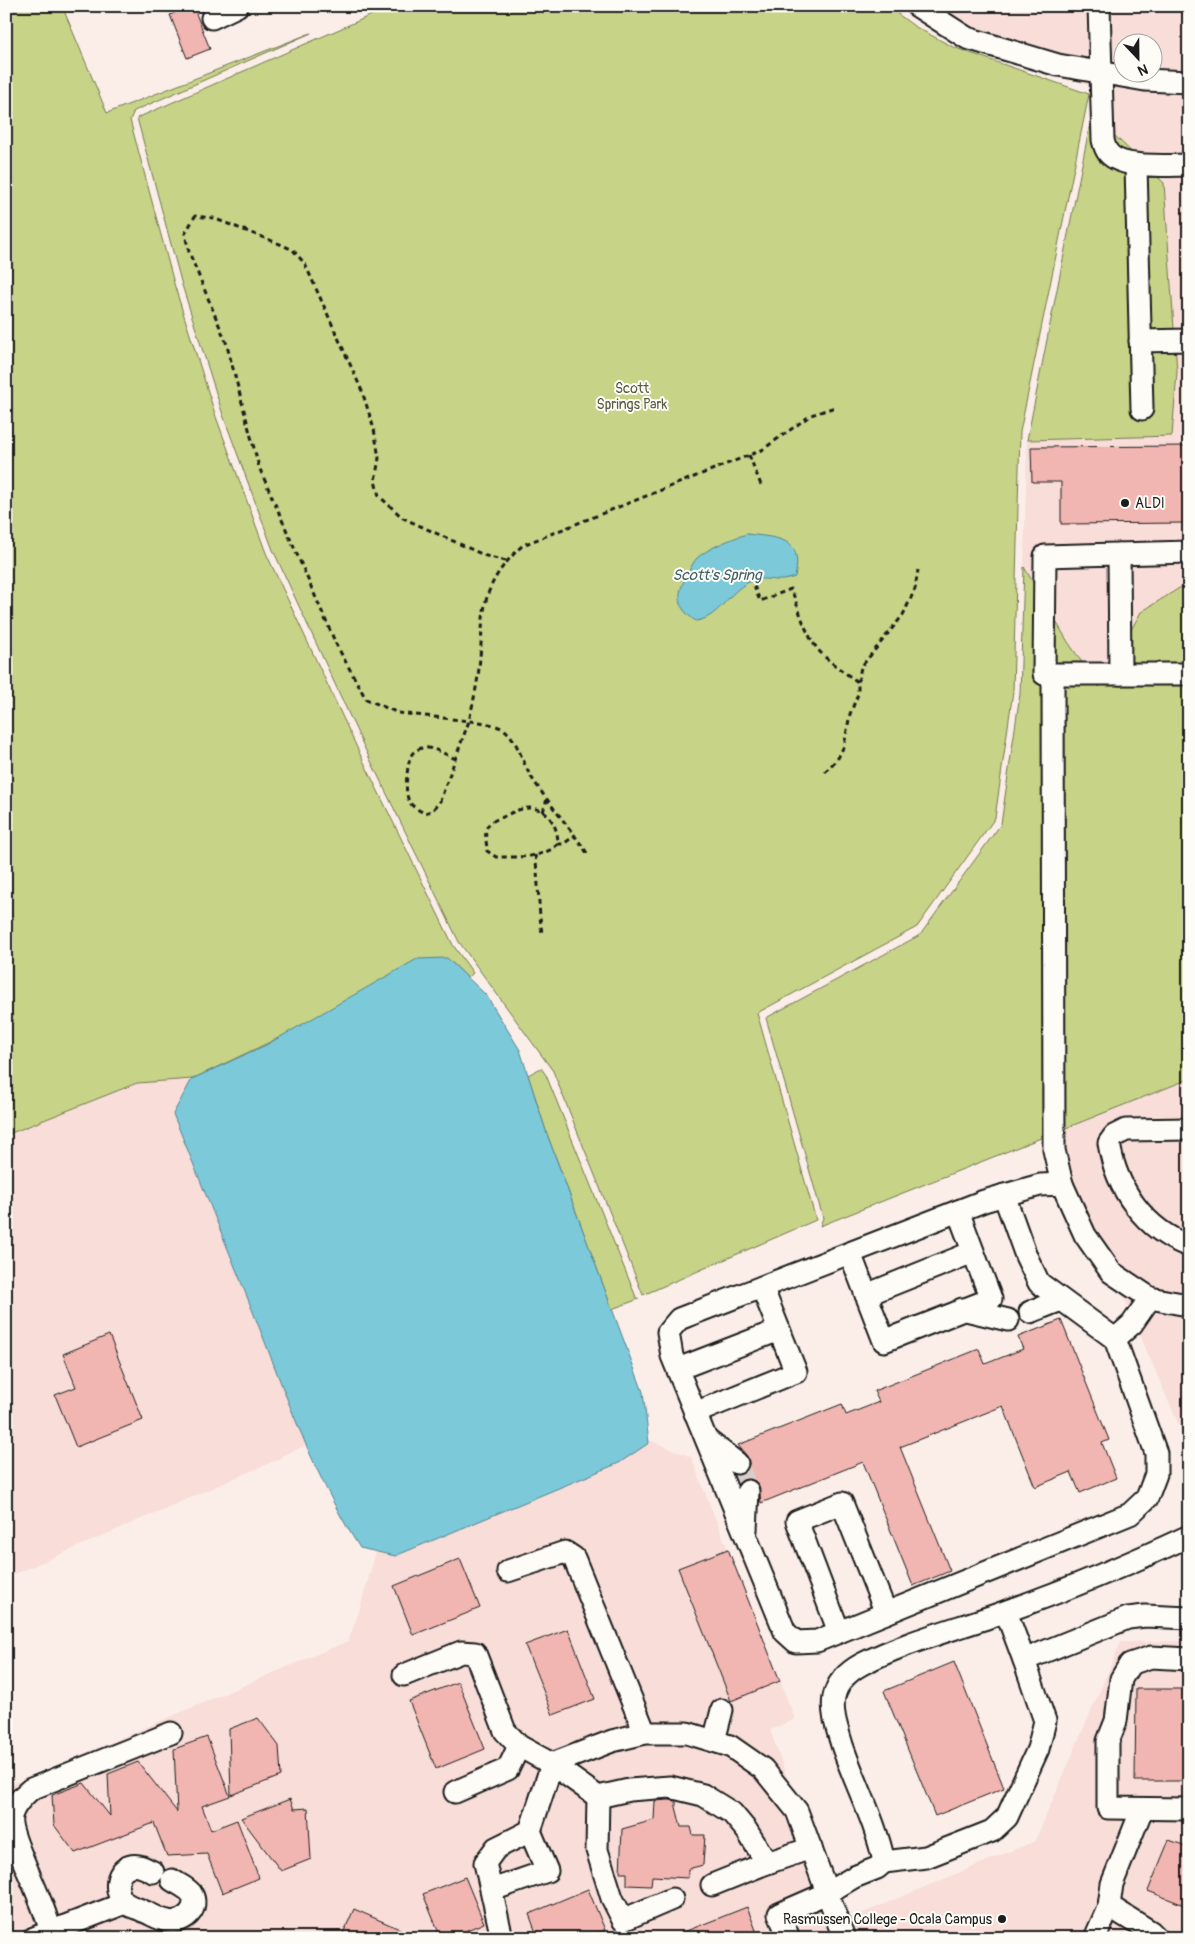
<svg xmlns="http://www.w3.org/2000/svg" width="1195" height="1944" viewBox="0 0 1195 1944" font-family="Pangolin,sans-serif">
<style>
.built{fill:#f8ddd8}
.green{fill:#c7d387;stroke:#727852}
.water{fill:#7bc9da;stroke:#55848e}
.building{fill:#f1b6b1;stroke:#1c1c1c}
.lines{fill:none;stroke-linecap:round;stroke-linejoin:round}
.minor-tunnel{stroke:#daceca;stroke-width:21;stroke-dasharray:21 11;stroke-linecap:butt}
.minor-casing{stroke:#1c1c1c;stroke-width:25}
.path{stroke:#1c1c1c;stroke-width:3;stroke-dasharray:5 4;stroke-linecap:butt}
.minor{stroke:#fdfcf7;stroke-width:21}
.poi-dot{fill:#1c1c1c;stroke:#fdfcf7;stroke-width:2}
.labels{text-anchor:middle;stroke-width:4;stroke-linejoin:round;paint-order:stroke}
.park-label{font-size:14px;fill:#585c41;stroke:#fdfcf7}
.poi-label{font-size:14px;fill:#1c1c1c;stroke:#fdfcf7;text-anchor:start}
.water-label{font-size:15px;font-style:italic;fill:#426168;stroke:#fdfcf7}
</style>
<rect width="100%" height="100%" fill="#fbeee9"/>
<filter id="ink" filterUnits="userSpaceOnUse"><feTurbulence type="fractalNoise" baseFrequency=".02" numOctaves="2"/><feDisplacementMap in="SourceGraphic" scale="10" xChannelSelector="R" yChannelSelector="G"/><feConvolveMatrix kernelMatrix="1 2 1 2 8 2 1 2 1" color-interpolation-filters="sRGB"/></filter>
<g filter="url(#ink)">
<g class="built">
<path d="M934 6H1189V70L1153 71 1152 42H1122V67L1059 56 970 29Z"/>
<path d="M1055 74 1189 92V592L1181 587 1141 612 1099 688 1068 642 1024 567 1027 440 1172 436 1177 372 1164 184 1092 114 1096 96 1090 86Z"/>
<path d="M192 1079 173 1114 307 1445 281 1456V1458L6 1578V1135L137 1083Z"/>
<path d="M1189 1079V1449L1053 1133Z"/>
<path d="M649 1440 691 1457 795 1719 770 1730 839 1923 1035 1841 1121 1642 1189 1641V1938H6V1787L348 1641 358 1615 376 1552 395 1556 649 1443Z"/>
</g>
<g class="green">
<path d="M6 6H62L107 113 311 33 134 111 130 120 175 287 216 417 266 553 359 752 453 945 473 973 468 978 447 958 192 1079 137 1083 6 1135Z"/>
<path d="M392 6H887L914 26 953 47 1089 94 1020 432 1013 691 995 818 917 927 757 1013 816 1220 643 1295 553 1071 459 942 365 749 273 550 223 415 182 285 137 118Z"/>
<path d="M1092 114 1164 183 1177 372 1172 436 1027 440Z"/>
<path d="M1024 567 1068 642 1099 687 1141 612 1181 587 1189 592V1079L820 1226 823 1218 766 1018 920 935 1001 824 1020 694Z"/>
<path d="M541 1068 546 1075 636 1297 639 1299 612 1309 547 1134 528 1075Z"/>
</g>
<g class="water">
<path d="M747 534C777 538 804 536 795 577 792 578 788 579 784 580 771 581 762 576 749 582 728 592 719 618 696 621 674 607 677 592 689 571 691 567 694 561 697 558 708 548 733 538 747 534Z"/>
<path d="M447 958 486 995 520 1050 547 1134 643 1392 649 1443 619 1463 395 1556 360 1548C319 1485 292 1412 265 1342 235 1266 204 1190 173 1114L192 1079 266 1045 417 959Z"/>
</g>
<g class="building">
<path d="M190 6H193L210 49 187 58 170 15Z"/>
<path d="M1189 446V523L1061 524V482H1032L1031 447Z"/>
<path d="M1061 1320 1109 1440 1102 1443 1116 1478 1080 1493 1071 1472 1035 1487 1003 1406 900 1447 950 1571 913 1586 863 1462 761 1503 759 1486 755 1481 748 1479 743 1480 738 1484 735 1475 742 1474 747 1470 749 1464 748 1458 738 1445 842 1404 846 1415 879 1402 874 1391 979 1349 985 1364 1023 1349 1018 1337Z"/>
<path d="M109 1335 143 1420 76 1447 55 1395 76 1387 63 1354Z"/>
<path d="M728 1549 780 1681 731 1701 678 1568Z"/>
<path d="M460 1559 480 1608 413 1635 394 1586Z"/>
<path d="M568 1629 595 1699 553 1715 525 1645Z"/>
<path d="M954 1662 1004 1788 935 1816 884 1691Z"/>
<path d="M458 1682 485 1749 436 1769 409 1701Z"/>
<path d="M1136 1689H1189V1781H1135Z"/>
<path d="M258 1718 279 1746 281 1776 231 1795 229 1729Z"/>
<path d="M207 1737 230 1796 202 1806 211 1830 237 1820 259 1878 222 1893 207 1854 167 1856 154 1823 75 1853 54 1825 52 1795 84 1783 110 1816 108 1774 138 1762 177 1812 174 1749Z"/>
<path d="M290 1799 294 1809 308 1808 311 1859 281 1871 241 1818Z"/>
<path d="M669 1800 676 1801V1807L681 1827H691L693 1835H705L703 1865 688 1869V1878L652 1876 651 1886 627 1885V1873H620L622 1829 654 1820 655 1801Z"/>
<path d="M1169 1840 1189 1847V1907L1148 1891Z"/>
<path d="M465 1877 484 1923 448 1938H441L423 1894Z"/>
<path d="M588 1889 605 1930 585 1938H538L529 1914Z"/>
<path d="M747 1907 759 1938H671V1937Z"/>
<path d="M354 1909 420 1938H341Z"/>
</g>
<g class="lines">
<path class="minor-tunnel" d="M737 1463 748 1491"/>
<g class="minor-casing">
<g id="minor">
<path d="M917 6 967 38 1058 65 1145 80 1189 82"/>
<path d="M1099 6 1103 140C1104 144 1105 148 1107 151 1118 170 1169 165 1189 165"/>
<path d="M212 18 237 6"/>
<path d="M1136 165 1142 409"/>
<path d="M1140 341 1189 340"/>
<path d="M1189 552 1045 556 1044 674H1189"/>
<path d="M1119 554 1120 674"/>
<path d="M1053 674 1054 1150 1062 1184"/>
<path d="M1189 1129 1126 1130 1114 1136 1109 1143C1116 1189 1145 1230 1189 1246"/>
<path d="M1004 1195 1026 1256 1039 1283 1115 1339"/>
<path d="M850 1253 884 1341 991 1299 958 1211"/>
<path d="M866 1295 973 1252"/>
<path d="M1150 1298 1132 1324 1115 1339 1156 1453V1474L1147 1498 1130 1514 817 1641 796 1642 785 1632 672 1356 668 1332 679 1319 984 1201 1040 1185 1062 1184 1085 1235 1111 1272 1150 1298 1182 1304"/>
<path d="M962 1309 1008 1320"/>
<path d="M1030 1312 1061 1300"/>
<path d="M678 1369 779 1330"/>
<path d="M695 1413 796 1372 762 1287"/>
<path d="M707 1440 737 1463"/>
<path d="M746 1530 748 1491"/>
<path d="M508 1571 565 1552 574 1558 645 1733"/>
<path d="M1006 1612 1024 1660 1128 1618 1145 1616 1189 1618"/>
<path d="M839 1632 797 1521 842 1503 886 1613"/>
<path d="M1189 1659 1151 1657 1130 1664 1121 1679 1116 1721 1108 1741V1808L1189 1809"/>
<path d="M404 1675 461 1652 475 1653 505 1731 519 1746 552 1764 598 1797 629 1790 670 1787 703 1795 732 1813 747 1831 767 1863 811 1848"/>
<path d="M714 1741 722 1710"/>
<path d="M552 1764 612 1741 645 1733H687L730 1746 763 1769 797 1811 844 1938"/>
<path d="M455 1792 508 1769 519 1746"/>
<path d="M598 1797 597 1850 612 1898 623 1920 672 1899"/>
<path d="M884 1862 926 1857 992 1831 1007 1817 1038 1749 1045 1721 1024 1660"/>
<path d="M153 1872C149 1870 144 1867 139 1866 117 1862 111 1891 125 1903 130 1907 138 1908 143 1911 151 1914 160 1920 168 1921 184 1924 201 1908 191 1893 186 1887 178 1884 172 1880"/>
<path d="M712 1885 767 1863"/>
<path d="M492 1890 547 1871 530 1831"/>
<path d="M1109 1906 1112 1884 1142 1809"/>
<path d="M51 1931C47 1920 44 1909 39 1898 33 1881 8 1832 11 1817 13 1805 23 1796 31 1789L171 1733"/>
<path d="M34 1938 125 1903"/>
<path d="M502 1938 485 1863 496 1848 530 1831 552 1764"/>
<path d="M789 1938 779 1914 827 1893 854 1877 877 1868 884 1862C876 1822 855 1784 842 1745 838 1731 831 1713 834 1697 837 1682 849 1671 862 1664 907 1641 957 1629 1004 1612 1067 1590 1129 1564 1189 1536"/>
<path d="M1095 1938 1109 1906 1151 1932 1157 1938"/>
</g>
</g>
<g class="path">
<path d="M749 455 761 485"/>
<path d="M754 586 760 601 791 589C800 610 805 636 821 653 832 664 845 673 858 682"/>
<path d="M456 759C446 755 432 746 422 748 418 749 414 751 412 754 407 762 404 793 409 801 412 807 419 810 424 813L432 811 440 801 469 721 398 713 366 699 336 644 259 467 226 342 189 252 185 234 195 216 213 218 280 244 293 250 305 264 362 391 374 429 379 458 375 481 379 496 403 518 486 556 506 561"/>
<path d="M825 772 838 758 844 746 850 714 858 694V682L861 667 903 615 915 589 918 570"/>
<path d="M543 812 547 799"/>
<path d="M558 844C543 859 515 857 496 857L487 851C487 844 484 834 487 827 489 822 497 819 503 817 510 813 521 808 529 808 549 808 558 827 558 844H563L575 836"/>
<path d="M587 853C569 826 547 802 530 775 522 761 518 742 506 731 497 724 480 722 469 721 473 703 477 686 479 668 485 610 477 588 523 545L762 450 811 415 835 407"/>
<path d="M535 855C539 881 538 907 542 933"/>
</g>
<use href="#minor" class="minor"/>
</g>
</g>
<g class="poi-dot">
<circle cx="1125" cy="503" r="5"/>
<circle cx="1002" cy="1919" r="5"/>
</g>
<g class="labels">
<g class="park-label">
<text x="632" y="393">Scott<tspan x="632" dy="16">Springs Park</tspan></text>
</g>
<g class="poi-label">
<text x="1135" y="508">ALDI</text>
<text x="992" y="1924" text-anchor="end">Rasmussen College - Ocala Campus</text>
</g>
<g class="water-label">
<text x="717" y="580">Scott's Spring</text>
</g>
</g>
<rect width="1195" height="1944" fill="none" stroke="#fdfcf7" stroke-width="25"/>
<rect x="12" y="12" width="1170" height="1919" fill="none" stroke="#1c1c1c" stroke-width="2" filter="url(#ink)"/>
<g transform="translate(1138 58) rotate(158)"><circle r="24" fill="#fdfcf7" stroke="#a3a29f"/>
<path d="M0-4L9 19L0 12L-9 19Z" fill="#1c1c1c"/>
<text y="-8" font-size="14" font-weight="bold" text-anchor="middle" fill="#1c1c1c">N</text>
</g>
</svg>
